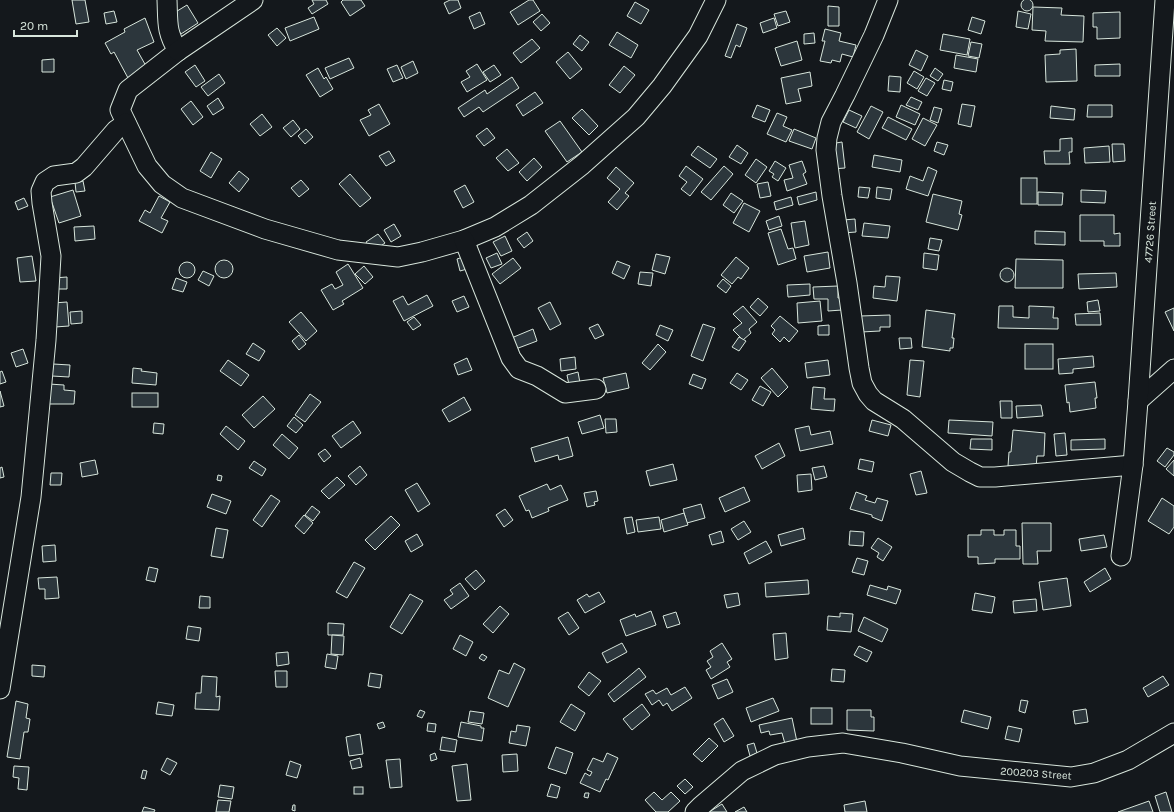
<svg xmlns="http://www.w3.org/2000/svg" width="1174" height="812" viewBox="0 0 1174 812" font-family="Karla,sans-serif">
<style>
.building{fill:#2c363c;stroke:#d8e6dc}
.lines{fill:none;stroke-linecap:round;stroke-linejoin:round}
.street-casing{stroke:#d8e6dc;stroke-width:21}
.street{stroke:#14181c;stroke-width:19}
.labels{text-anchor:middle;stroke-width:3;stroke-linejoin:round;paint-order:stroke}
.street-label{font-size:11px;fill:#d8e6dc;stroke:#14181c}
</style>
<rect width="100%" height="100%" fill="#14181c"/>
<g class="building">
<circle cx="1027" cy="5" r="6"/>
<path d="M72 0H85L89 22 76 24Z"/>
<path d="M312 0H326L328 4 312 14 308 8 314 4Z"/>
<path d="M343 0H361L365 6 350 16 341 2Z"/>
<path d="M450 0H458L461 8 449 14 444 3Z"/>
<path d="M529 0H533L540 11 518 25 510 12Z"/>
<path d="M635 2 649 10 641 24 627 16Z"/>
<path d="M187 5 198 23 181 34 169 16Z"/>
<path d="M828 6 839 7V26H828Z"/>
<path d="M1033 7 1062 8 1061 15 1084 16 1083 42 1045 41 1046 31 1032 30Z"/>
<path d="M114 11 117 22 106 24 104 13Z"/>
<path d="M786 11 790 22 778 26 774 14Z"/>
<path d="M1018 11 1031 14 1028 29 1016 27Z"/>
<path d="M480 12 485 24 474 29 469 17Z"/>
<path d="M1120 12V38L1097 39V27H1093V13Z"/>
<path d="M542 14 550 23 541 31 533 22Z"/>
<path d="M314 17 319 29 290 41 285 28Z"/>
<path d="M972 17 985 21 981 34 968 30Z"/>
<path d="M145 18 154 42 137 50 146 66 128 78 114 52 111 54 105 43 125 32 124 29Z"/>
<path d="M774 18 777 28 763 33 760 23Z"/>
<path d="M737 24 747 28 740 47 736 45 731 58 725 56Z"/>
<path d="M277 28 286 38 277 46 268 35Z"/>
<path d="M825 29 841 33 839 41 856 45 853 57 842 54 840 62 832 60 831 63 820 61 825 41H822Z"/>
<path d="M617 32 638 45 631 58 609 45Z"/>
<path d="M814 33 815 43 804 44V34Z"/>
<path d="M943 34 970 39 967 55 940 50Z"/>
<path d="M580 35 589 42 582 51 573 44Z"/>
<path d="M532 39 540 48 521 63 513 53Z"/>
<path d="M797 41 802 60 781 66 775 48Z"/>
<path d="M971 42 982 44 979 58 968 56Z"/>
<path d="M1076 49 1077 81 1046 82 1045 55 1060 54V50Z"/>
<path d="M916 50 928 56 921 71 909 65Z"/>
<path d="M568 52 582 69 570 79 556 62Z"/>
<path d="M956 55 978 59 976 72 954 68Z"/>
<path d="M349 58 354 68 330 79 325 68Z"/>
<path d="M54 59V72H42V60Z"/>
<path d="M413 61 418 73 406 79 401 67Z"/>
<path d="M477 64 487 80 467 92 461 82 470 77 466 71Z"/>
<path d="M1120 64V76H1095V65Z"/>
<path d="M195 65 205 81 196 87 185 72Z"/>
<path d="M397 65 403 78 393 82 387 69Z"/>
<path d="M494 65 501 75 490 82 483 72Z"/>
<path d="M624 66 635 75 620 93 609 85Z"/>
<path d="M318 68 324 79 326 77 333 89 320 97 306 75Z"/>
<path d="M935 68 943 74 938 81 930 76Z"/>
<path d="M914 71 924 77 917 89 907 83Z"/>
<path d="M810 72 812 86 798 89 801 101 786 104 781 78Z"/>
<path d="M219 74 225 83 208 96 201 87Z"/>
<path d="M889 76 901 77 900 92 888 91Z"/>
<path d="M512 77 519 88 483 112 479 107 464 117 458 108 485 90 487 94Z"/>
<path d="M926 78 935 83 927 96 918 91Z"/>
<path d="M944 80 953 82 951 91 942 89Z"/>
<path d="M535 92 543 103 523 116 516 105Z"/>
<path d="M911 97 922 102 918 110 906 105Z"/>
<path d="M218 98 224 108 213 115 207 106Z"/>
<path d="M191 101 203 117 193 125 181 109Z"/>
<path d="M379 104 390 124 369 136 360 120 371 115 368 110Z"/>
<path d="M962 104 975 106 971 127 958 124Z"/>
<path d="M757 105 770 110 765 122 752 117Z"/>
<path d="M901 105 920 114 915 125 896 117Z"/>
<path d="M1088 105H1112V117H1087Z"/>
<path d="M871 106 883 112 869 139 857 132Z"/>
<path d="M1051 106 1075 109 1074 120 1050 118Z"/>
<path d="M934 107 942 109 938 123 930 120Z"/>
<path d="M582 109 598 126 589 135 572 118Z"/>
<path d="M849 110 862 116 856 128 843 122Z"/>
<path d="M777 113 787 117 783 126 792 130 786 142 767 134Z"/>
<path d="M262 114 272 127 260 136 250 124Z"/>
<path d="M888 117 912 129 906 140 882 128Z"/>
<path d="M923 118 937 125 925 146 912 139Z"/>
<path d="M293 120 300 129 291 137 283 128Z"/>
<path d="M560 121 582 152 567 162 545 131Z"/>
<path d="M487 128 495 138 484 146 476 136Z"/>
<path d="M306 129 313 137 305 144 298 136Z"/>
<path d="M794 129 816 138 812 149 789 141Z"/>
<path d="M1072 138V152H1069L1070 164H1045L1044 151H1060V139Z"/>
<path d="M842 142 845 168 832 169 830 144Z"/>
<path d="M937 142 948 145 944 155 934 151Z"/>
<path d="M1112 144H1124L1125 161 1113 162Z"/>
<path d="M737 145 748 153 741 164 729 157Z"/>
<path d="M698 146 717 159 710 168 691 155Z"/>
<path d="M1109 146 1110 162 1085 163 1084 148Z"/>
<path d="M507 149 519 163 508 171 496 158Z"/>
<path d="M389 151 395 161 386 166 379 156Z"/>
<path d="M211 152 222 159 211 178 200 171Z"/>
<path d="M874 155 902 160 900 172 872 167Z"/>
<path d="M534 158 542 167 527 181 519 172Z"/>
<path d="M756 159 767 167 756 183 745 175Z"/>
<path d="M775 161 786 168 778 181 772 177 774 174 769 171Z"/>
<path d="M802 161 806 172 803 174 807 184 787 191 784 180 793 178 789 165Z"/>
<path d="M686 166 703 179 690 196 681 189 687 182 679 176Z"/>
<path d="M724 166 733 174 711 200 701 192Z"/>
<path d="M616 167 634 183 625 193 629 196 617 210 608 202 620 189 607 178Z"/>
<path d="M928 167 937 171 928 196 906 189 910 176 923 181Z"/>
<path d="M239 171 249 179 239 192 229 183Z"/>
<path d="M350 174 371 198 360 207 339 184Z"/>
<rect x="1021" y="178" width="16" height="26"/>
<path d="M301 180 309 189 299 197 291 188Z"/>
<path d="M83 181 85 191 76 192 75 182Z"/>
<path d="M768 182 771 196 760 198 757 184Z"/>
<path d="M465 185 474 202 463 208 454 191Z"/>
<path d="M859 187 870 188 868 198 858 197Z"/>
<path d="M877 187 892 189 890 200 876 198Z"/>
<path d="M73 190 81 216 59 223 50 197Z"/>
<path d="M1081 190 1106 191 1105 203 1081 202Z"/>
<path d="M816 192 817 200 799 205 797 197Z"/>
<path d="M1038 192 1063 193 1062 205H1038Z"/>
<path d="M731 193 743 201 734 213 723 205Z"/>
<path d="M933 194 962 201 959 214 962 215 958 230 926 222Z"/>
<path d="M159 196 170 202 161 218 168 221 162 233 139 221 145 210 150 213Z"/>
<path d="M791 197 793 205 776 210 774 202Z"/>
<path d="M24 198 28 206 18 210 15 202Z"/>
<path d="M744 203 760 211 749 232 733 223Z"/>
<path d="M1080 215H1114V234L1120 233V246H1104V241H1080Z"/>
<path d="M779 216 782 226 769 230 766 221Z"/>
<path d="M855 219 856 232 843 233V220Z"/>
<path d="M805 221 809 245 795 248 791 223Z"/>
<path d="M864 223 890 226 888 238 862 236Z"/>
<path d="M394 224 401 236 391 242 384 230Z"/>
<path d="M94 226 95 239 75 241 74 227Z"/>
<path d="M781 229 788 249 793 248 796 259 778 265 768 233Z"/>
<path d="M1035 231 1065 232V245L1035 244Z"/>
<path d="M527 232 533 241 524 248 517 239Z"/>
<path d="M378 234 385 243 372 252 366 242Z"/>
<path d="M505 236 512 251 501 256 493 242Z"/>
<path d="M930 238 942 240 939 251 928 249Z"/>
<path d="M828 252 830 268 807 272 804 256Z"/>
<path d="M497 253 502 264 491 268 486 258Z"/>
<path d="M924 253 939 255 937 270 923 268Z"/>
<path d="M656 254 670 257 665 274 652 270Z"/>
<path d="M32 256 36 281 20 282 17 258Z"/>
<path d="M463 257 467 269 460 271 457 259Z"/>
<path d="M736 257 749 268 741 279 738 277 732 284 721 275Z"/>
<path d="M513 258 521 268 500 284 492 274Z"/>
<path d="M1016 259 1063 260V288H1015Z"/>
<circle cx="224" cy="269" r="9"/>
<path d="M617 261 630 266 624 279 612 273Z"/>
<circle cx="187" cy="270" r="8"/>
<path d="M348 264 363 288 342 301 344 304 333 310 321 290 332 284 335 289 343 285 336 272Z"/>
<path d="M364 266 373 277 365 284 355 274Z"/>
<circle cx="1007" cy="275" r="7"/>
<path d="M203 271 214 276 209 286 198 280Z"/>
<path d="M640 272 653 273 651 286 638 284Z"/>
<path d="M1116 273 1117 287 1079 289 1078 274Z"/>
<path d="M886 276 900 277 897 301 873 298 874 286 885 287Z"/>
<path d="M67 277V289H53V278Z"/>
<path d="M176 278 187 282 183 292 172 289Z"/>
<path d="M723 279 731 286 726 293 717 286Z"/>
<path d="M810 284V295L788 297 787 285Z"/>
<path d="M838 286V298H842V310L828 311V299H814L813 287Z"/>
<path d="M427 295 433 306 404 321 393 301 403 296 408 305Z"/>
<path d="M464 296 469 307 457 312 452 301Z"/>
<path d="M758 298 768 307 760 316 750 307Z"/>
<path d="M1098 300 1100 311 1088 312 1087 302Z"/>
<path d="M820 301 822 321 798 323 797 303Z"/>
<path d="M67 302 69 326 55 327 53 303Z"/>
<path d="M550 302 561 324 550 330 538 308Z"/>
<path d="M743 306 757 322 749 329 751 333 743 340 733 330 742 323 733 314Z"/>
<path d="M999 306H1013V317L1029 318V306L1054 307 1053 318H1058V329L998 328Z"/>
<path d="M1174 308V331L1165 312Z"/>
<path d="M926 310 955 314 952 338H954L953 348H950V351L922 347Z"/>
<path d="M82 311V323L71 324 70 312Z"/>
<path d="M301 312 317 331 306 341 289 322Z"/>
<path d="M1100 313 1101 325H1076L1075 314Z"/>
<path d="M890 315V327H880V331L861 332 860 316Z"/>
<path d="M780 316 798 331 789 342 784 337 780 342 772 334 775 330 771 326Z"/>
<path d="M414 317 421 325 413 330 407 322Z"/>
<path d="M598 324 604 335 595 339 589 328Z"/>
<path d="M703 324 715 328 703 361 691 356Z"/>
<path d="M660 325 673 330 668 341 656 335Z"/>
<path d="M829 325V335H818V326Z"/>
<path d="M533 329 537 341 513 350 509 339Z"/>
<path d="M299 335 306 344 299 350 292 341Z"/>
<path d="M739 337 746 341 739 351 732 347Z"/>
<path d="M899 338H911L912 348 900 349Z"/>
<path d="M253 343 265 351 259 361 246 354Z"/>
<path d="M658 344 666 352 650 370 642 363Z"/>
<rect x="1025" y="344" width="28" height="25"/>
<path d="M23 349 28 363 16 367 11 353Z"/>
<path d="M1093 356 1094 367 1073 369V373L1059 374 1058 359Z"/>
<path d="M575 357 576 369 561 371 560 359Z"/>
<path d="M467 358 472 370 458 375 454 364Z"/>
<path d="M228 360 249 375 241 386 220 371Z"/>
<path d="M828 360 830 375 807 378 805 363Z"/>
<path d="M910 360 924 361 920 397 907 395Z"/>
<path d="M53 364 70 365 69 377 52 376Z"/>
<path d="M133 368 142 369 141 371 157 373 156 385 132 383Z"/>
<path d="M772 368 788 387 778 397 761 378Z"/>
<path d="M2 371 6 382 0 384V372Z"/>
<path d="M578 372 580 383 569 385 567 375Z"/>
<path d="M626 373 629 388 607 393 603 378Z"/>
<path d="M737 373 748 380 741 390 730 383Z"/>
<path d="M693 374 706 379 702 389 689 384Z"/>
<path d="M1095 382 1097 398H1095L1096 408 1070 412 1069 402 1067 403 1065 385Z"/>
<path d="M49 384 64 385V390L75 391 74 404H48Z"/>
<path d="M760 386 771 392 763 406 752 400Z"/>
<path d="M813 387 825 388 824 399H835L834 411 811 409Z"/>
<path d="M0 391 4 406 0 407Z"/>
<rect x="132" y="393" width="26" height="14"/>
<path d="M310 394 321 402 305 422 295 415Z"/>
<path d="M263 396 275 409 254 428 242 415Z"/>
<path d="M464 397 471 410 449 422 442 410Z"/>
<path d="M1000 401H1012V418H1001Z"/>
<path d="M1041 405 1043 416 1017 418 1016 406Z"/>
<path d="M600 415 604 428 582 434 578 422Z"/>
<path d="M294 417 303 425 296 433 287 426Z"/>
<path d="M605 419H616L617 432 606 433Z"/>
<path d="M872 420 891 425 888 436 869 431Z"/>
<path d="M949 420 993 422 992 436 948 433Z"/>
<path d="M353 421 361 433 341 448 332 436Z"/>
<path d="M154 423 164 424 163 434 153 433Z"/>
<path d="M226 426 245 441 238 450 220 434Z"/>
<path d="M809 426 811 435 830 431 833 444 800 451 795 429Z"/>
<path d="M1013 430 1045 433 1044 456H1037L1036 468 1008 466 1009 452H1011Z"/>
<path d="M1065 433 1067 455 1056 456 1054 434Z"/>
<path d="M282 434 298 448 289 459 273 445Z"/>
<path d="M568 437 573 456 559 460 558 455 535 462 531 448Z"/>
<path d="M971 439H992V450L970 449Z"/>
<path d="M1105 439V449L1071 450V440Z"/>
<path d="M779 443 785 456 762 469 755 456Z"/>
<path d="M1167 448 1174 452V455L1165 467 1157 461Z"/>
<path d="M325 449 331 456 324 462 318 454Z"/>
<path d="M860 459 874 462 872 472 858 469Z"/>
<path d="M95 460 98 474 82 477 80 463Z"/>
<path d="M1174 460V476L1166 469Z"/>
<path d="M254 461 266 469 262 476 249 468Z"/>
<path d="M673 464 677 480 650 486 646 471Z"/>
<path d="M360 466 367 475 356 485 348 476Z"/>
<path d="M824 466 827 477 815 480 812 468Z"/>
<path d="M2 467 4 477 0 478V468Z"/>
<path d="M921 471 927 493 916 495 910 474Z"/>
<path d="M51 473H62L61 485H50Z"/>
<path d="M811 474 812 490 798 492 797 475Z"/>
<path d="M218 475 222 476 221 481 217 480Z"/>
<path d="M337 477 345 485 329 499 321 491Z"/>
<path d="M417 483 430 504 418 512 405 490Z"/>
<path d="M547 484 550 490 561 485 568 500 548 508 549 511 532 518 529 510 526 511 519 496Z"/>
<path d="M744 487 750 501 725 512 719 498Z"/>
<path d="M596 491 598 501 594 502 595 505 587 507 584 493Z"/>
<path d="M856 492 867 496 865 500 875 503 877 498 888 501 882 521 872 517V515L850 509Z"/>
<path d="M212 494 231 501 226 514 207 507Z"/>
<path d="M271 495 280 501 262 527 253 520Z"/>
<path d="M1162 498 1174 506V527L1169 534 1148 521Z"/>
<path d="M701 504 705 518 687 523 683 509Z"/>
<path d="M312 506 320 512 313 521 305 515Z"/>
<path d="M505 509 513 520 504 527 496 515Z"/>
<path d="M684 513 688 525 664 532 661 520Z"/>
<path d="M304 515 313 523 304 534 295 526Z"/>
<path d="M391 516 400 525 375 550 365 540Z"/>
<path d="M632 517 635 532 627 534 624 518Z"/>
<path d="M659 517 661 529 638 532 636 520Z"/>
<path d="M744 521 751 532 738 540 731 529Z"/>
<path d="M1022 523H1051V551H1037L1038 564H1023Z"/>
<path d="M216 528 228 530 223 558 211 556Z"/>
<path d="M803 528 805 539 781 546 778 535Z"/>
<path d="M981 530H994V535H1004V530H1016V546H1020V559H995V563L978 564V557H968V535H981Z"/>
<path d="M721 531 724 542 712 545 709 535Z"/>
<path d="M850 531 864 532 863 546 849 545Z"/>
<path d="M417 534 423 545 411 552 405 541Z"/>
<path d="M1104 535 1107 547 1081 551 1079 539Z"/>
<path d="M878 538 892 547 883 561 877 557 879 553 871 548Z"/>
<path d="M766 541 772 552 749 564 744 553Z"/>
<path d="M55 545 56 561 43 562 42 546Z"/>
<path d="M857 558 868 561 864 575 852 572Z"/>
<path d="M354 562 365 568 347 598 336 592Z"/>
<path d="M149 567 158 569 155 582 146 580Z"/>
<path d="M1105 568 1111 579 1090 592 1084 582Z"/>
<path d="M476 570 485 581 475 590 465 579Z"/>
<path d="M57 577 59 598 45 599V589H39L38 578Z"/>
<path d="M1067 578 1071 606 1043 610 1039 582Z"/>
<path d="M808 580 809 594 766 597 765 583Z"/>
<path d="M460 583 469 596 451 609 444 600 453 594 450 590Z"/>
<path d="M870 585 887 590 888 586 901 590 896 604 867 595Z"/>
<path d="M599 592 605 602 585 613 577 600 587 594 589 597Z"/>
<path d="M738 593 740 605 727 608 724 595Z"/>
<path d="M975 593 995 597 992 613 972 610Z"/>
<path d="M410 594 423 601 402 634 390 627Z"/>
<path d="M200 596 210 597V608H199Z"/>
<path d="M1036 599 1037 611 1014 613 1013 601Z"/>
<path d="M500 606 509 614 493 633 483 624Z"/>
<path d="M651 611 656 625 626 636 620 620 635 614 636 617Z"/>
<path d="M568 612 579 628 569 635 558 618Z"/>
<path d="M676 612 680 624 667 628 663 616Z"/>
<path d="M840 613 853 614 851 632 827 630 828 616 840 617Z"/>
<path d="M864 617 888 629 882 642 858 631Z"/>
<path d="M328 623 344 624 343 635H328Z"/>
<path d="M188 626 201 628 199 641 186 639Z"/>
<path d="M786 633 788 658 775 660 773 634Z"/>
<path d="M332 635 344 636 343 655 331 654Z"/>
<path d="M460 635 473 642 466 656 453 649Z"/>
<path d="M622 643 627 652 607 663 602 653Z"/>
<path d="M722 643 732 659 727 662 730 667 711 679 706 670 711 667 707 661 713 657 710 651Z"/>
<path d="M859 646 872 652 867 662 854 655Z"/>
<path d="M288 652 289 664 277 666 276 653Z"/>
<path d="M327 654 338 656 336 669 325 667Z"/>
<path d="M482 654 487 657 484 661 479 658Z"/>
<path d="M514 663 525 669 508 707 488 698 499 670 509 674Z"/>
<path d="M32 665 45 666 44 677 32 676Z"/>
<path d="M639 668 646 677 614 702 608 694Z"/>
<path d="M832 669 845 670 844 682 831 681Z"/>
<path d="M275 671H287V687H276Z"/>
<path d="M589 672 601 681 589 696 578 687Z"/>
<path d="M370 673 382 675 380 688 368 686Z"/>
<path d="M202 676 217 677 216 697 220 696 219 710 195 709 196 693H201Z"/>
<path d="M1163 676 1169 685 1148 697 1143 688Z"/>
<path d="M727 679 733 692 718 699 712 685Z"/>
<path d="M685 687 692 698 672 711 667 703 663 706 659 700 652 705 645 694 653 690 656 694 667 688 671 695Z"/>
<path d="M773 698 779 711 751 722 746 708Z"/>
<path d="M1021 700 1028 701 1025 713 1019 711Z"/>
<path d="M16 701 28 704 26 718 30 719 28 732H24L20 759 7 757Z"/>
<path d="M158 702 174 705 172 716 156 714Z"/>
<path d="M571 704 585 713 575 731 560 722Z"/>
<path d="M642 704 650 715 632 730 623 719Z"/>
<rect x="811" y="708" width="21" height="16"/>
<path d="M1086 709 1088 722 1075 724 1073 711Z"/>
<path d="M420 710 425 712 422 718 417 716Z"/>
<path d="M847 710H871V717H874V731L847 730Z"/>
<path d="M964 710 991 717 988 729 961 722Z"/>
<path d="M470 711 484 713 482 724 468 722Z"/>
<path d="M723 718 734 736 724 742 714 724Z"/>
<path d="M792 718 797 742 785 744 782 733 770 735 769 731 761 733 759 725Z"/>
<path d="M383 722 385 727 379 729 377 724Z"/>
<path d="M461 722 481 726V728H484L482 741 458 737Z"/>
<path d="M428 723 436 724 435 732 427 731Z"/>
<path d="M517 725 530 727 526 746 509 743 511 731 516 732Z"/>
<path d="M1008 726 1022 729 1019 742 1005 739Z"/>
<path d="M360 734 363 754 349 756 346 737Z"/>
<path d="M442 737 457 740 455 752 440 750Z"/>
<path d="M709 738 718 746 702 762 693 754Z"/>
<path d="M754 743 757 753 750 756 747 745Z"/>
<path d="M556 747 573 753 566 774 548 768Z"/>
<path d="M435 753 437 759 431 761 430 755Z"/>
<path d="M607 753 618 758 608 780 606 779 600 792 580 783 585 773 590 776 592 772 587 770 593 758 603 762Z"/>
<path d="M517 754 518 771 503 772 502 755Z"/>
<path d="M167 758 177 763 170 775 161 770Z"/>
<path d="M360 758 362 767 352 769 350 761Z"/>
<path d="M400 759 402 787 390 788 386 760Z"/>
<path d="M290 761 301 765 297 778 286 775Z"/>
<path d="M467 764 471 800 457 801 452 766Z"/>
<path d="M14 766 29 767 27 790 18 789 19 778 13 777Z"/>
<path d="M143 770 147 771 145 779 141 778Z"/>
<path d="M685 779 693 787 685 794 677 786Z"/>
<path d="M551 784 560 787 557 798 547 796Z"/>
<path d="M220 785 234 787 232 799 218 797Z"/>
<rect x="354" y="787" width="9" height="7"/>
<path d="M654 792 662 800 671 792 680 801 668 812H656L645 800Z"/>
<path d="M1166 792 1172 812H1160L1155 796Z"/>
<path d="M585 793H589L588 798 584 797Z"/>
<path d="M218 800 231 801 229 812H216Z"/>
<path d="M865 801 867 812H845L844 805Z"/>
<path d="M1149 801 1153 812H1118Z"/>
<path d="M722 804 727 812H709Z"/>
<path d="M293 805H295V811L292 810Z"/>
<path d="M144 807 155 810 154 812H142Z"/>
<path d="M744 807 747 812H735Z"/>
</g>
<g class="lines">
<g class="street-casing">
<g id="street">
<path d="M167 0C168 22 166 32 178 51L128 90 120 110 147 166 162 184 182 198 265 229 338 250 398 257 422 252 464 240 495 227 531 205 582 165 636 117 662 86 698 36 716 0"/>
<path d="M888 0 874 35 845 95 831 122 827 138 826 150 832 196 847 283 859 368 862 383 868 394 874 401 903 419 953 462 970 472 980 477H995L1133 465"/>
<path d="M178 51 253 0"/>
<path d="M464 240 511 358 519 369 537 376 565 393 596 389"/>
<path d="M1138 401 1174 369"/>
<path d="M1121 556 1133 465 1138 401 1165 0"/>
<path d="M0 689 31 497 46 340 51 256 42 203 41 191 45 182 54 176 76 173 84 167 116 130 126 123"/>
<path d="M695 812 701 806 742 771 775 755 808 747 843 743 902 753 960 766 1071 777 1094 773 1128 760 1174 733"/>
</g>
</g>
<use href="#street" class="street"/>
</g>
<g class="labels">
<g class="street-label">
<text transform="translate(1150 232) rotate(-86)" y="4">47726 Street</text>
<text transform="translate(1036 773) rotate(4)" y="4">200203 Street</text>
</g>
</g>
<path d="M14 30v6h63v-6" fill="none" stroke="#d8e6dc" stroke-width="2"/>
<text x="20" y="30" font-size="12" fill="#d8e6dc" stroke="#14181c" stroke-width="3" paint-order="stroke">20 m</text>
</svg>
